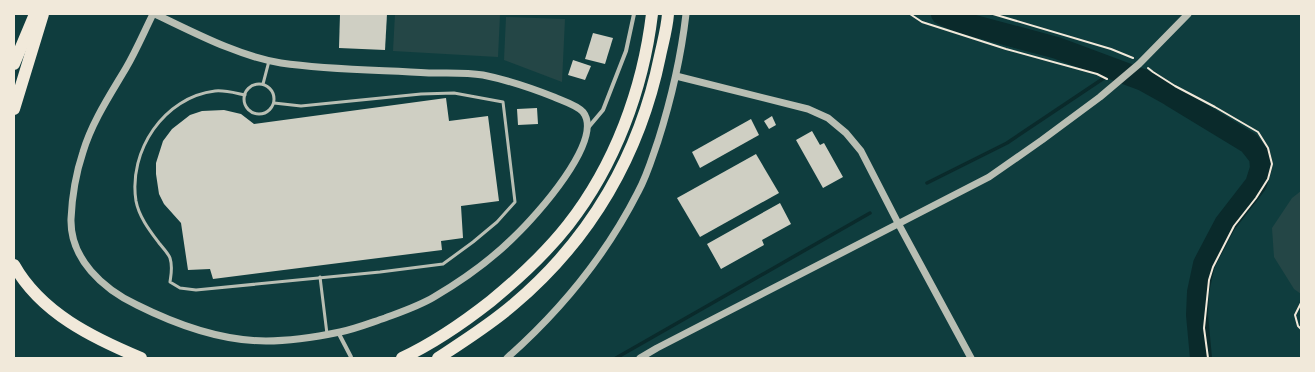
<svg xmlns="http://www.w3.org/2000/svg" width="1315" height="372" viewBox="0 0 1315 372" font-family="'Fira Sans Condensed',sans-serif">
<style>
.green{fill:#244646}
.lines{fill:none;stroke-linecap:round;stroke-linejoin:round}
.stream{stroke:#0a2a2b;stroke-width:3.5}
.river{stroke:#0a2a2b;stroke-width:22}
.building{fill:#cfcfc3}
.path{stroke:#f1e9da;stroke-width:2}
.service{stroke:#b8beb3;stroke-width:3}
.minor{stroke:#b8beb3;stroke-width:4}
.tertiary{stroke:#b8beb3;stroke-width:7}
.motorway{stroke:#f1e9da;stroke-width:12}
</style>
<rect width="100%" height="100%" fill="#0f3d3e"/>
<g class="green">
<path d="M395 14 500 15 498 57 393 51Z"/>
<path d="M506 17 565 19 562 82 504 60Z"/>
<path d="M1301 191V294L1294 289 1274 257 1272 228 1292 198Z"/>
</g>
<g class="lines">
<g class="stream">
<path d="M927 183 1007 143 1116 70"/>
<path d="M616 358 870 213"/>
</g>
<path class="river" d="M942 14 960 22 1057 48 1143 80 1170 95 1249 143 1260 157 1261 168 1256 184 1225 224 1204 264 1198 292 1197 315 1201 358"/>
</g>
<g class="building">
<path d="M340 14H387L385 50 339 48Z"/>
<path d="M593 33 613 38 605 64 585 59Z"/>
<path d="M573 60 591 66 585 80 568 75Z"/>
<path d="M446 98 449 121 488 116 499 201 461 206 463 238 441 241 442 250 213 279 210 269 188 270 181 223 164 204 159 194 156 174V163L163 141 172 129 190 115 202 111 224 110 241 114 254 124Z"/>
<path d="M537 108 538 124 518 125 517 109Z"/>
<path d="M772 116 776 125 769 129 764 121Z"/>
<path d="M751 119 759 135 700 168 692 152Z"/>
<path d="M812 131 820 145 824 143 843 177 823 188 796 140Z"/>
<path d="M756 154 779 193 700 237 677 198Z"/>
<path d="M780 203 791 224 762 240 764 245 721 269 707 244Z"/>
</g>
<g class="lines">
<g class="path">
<path d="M910 14 922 22 1006 49 1097 74 1107 79"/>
<path d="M993 14 1111 49 1133 58"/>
<path d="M1148 68 1153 72 1175 86 1215 107 1258 132 1268 148 1272 164 1268 179 1256 198 1234 226 1213 267 1209 280 1204 328 1208 358"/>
<path d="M1301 303 1295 315 1298 326 1301 329"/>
</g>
<g class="service">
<path d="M263 84 269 61"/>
<circle cx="259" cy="99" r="15"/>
<path d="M245 95C235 93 225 90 215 91 164 97 128 151 136 201 139 217 150 231 159 243 163 248 168 253 170 258 173 267 171 274 170 282L180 288 196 290 380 272 443 264 473 242 497 222 515 202 503 102 454 93 421 94 301 106 274 103"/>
<path d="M320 277 327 334"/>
</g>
<g class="minor">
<path d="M587 129 603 110 626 51 634 14"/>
<path d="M338 332 351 357"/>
</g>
<g class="tertiary">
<path d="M153 14C144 32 136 51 126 68 110 95 92 122 83 152 76 173 72 197 71 219 70 259 103 289 137 305 175 324 222 341 266 341 290 341 316 337 340 332 355 329 370 323 385 318 401 312 419 306 434 297 463 280 491 260 515 236 535 217 605 140 583 112 577 105 563 101 554 97 531 88 508 80 483 75 466 72 447 73 429 73 380 70 330 70 281 63 238 56 195 33 155 14"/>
<path d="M676 76 808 109 828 118 846 133 861 151 898 223 971 358"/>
<path d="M507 358C559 312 606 255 638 192 647 176 652 158 658 141 671 100 681 57 686 14"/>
<path d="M640 358 657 348 989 177 1042 140 1100 97 1139 64 1188 14"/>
</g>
<g class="motorway">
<path d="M14 64 35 14"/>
<path d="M14 109 43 14"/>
<path d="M14 265C41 313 93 338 141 358"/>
<path d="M402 358C434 343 463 323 491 301 519 278 546 253 568 225 615 165 643 89 652 14"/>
<path d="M438 358C464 341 491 324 514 304 591 239 640 154 660 56 663 42 667 28 668 14"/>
</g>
</g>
<rect width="1315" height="372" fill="none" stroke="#f1e9da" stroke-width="30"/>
</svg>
